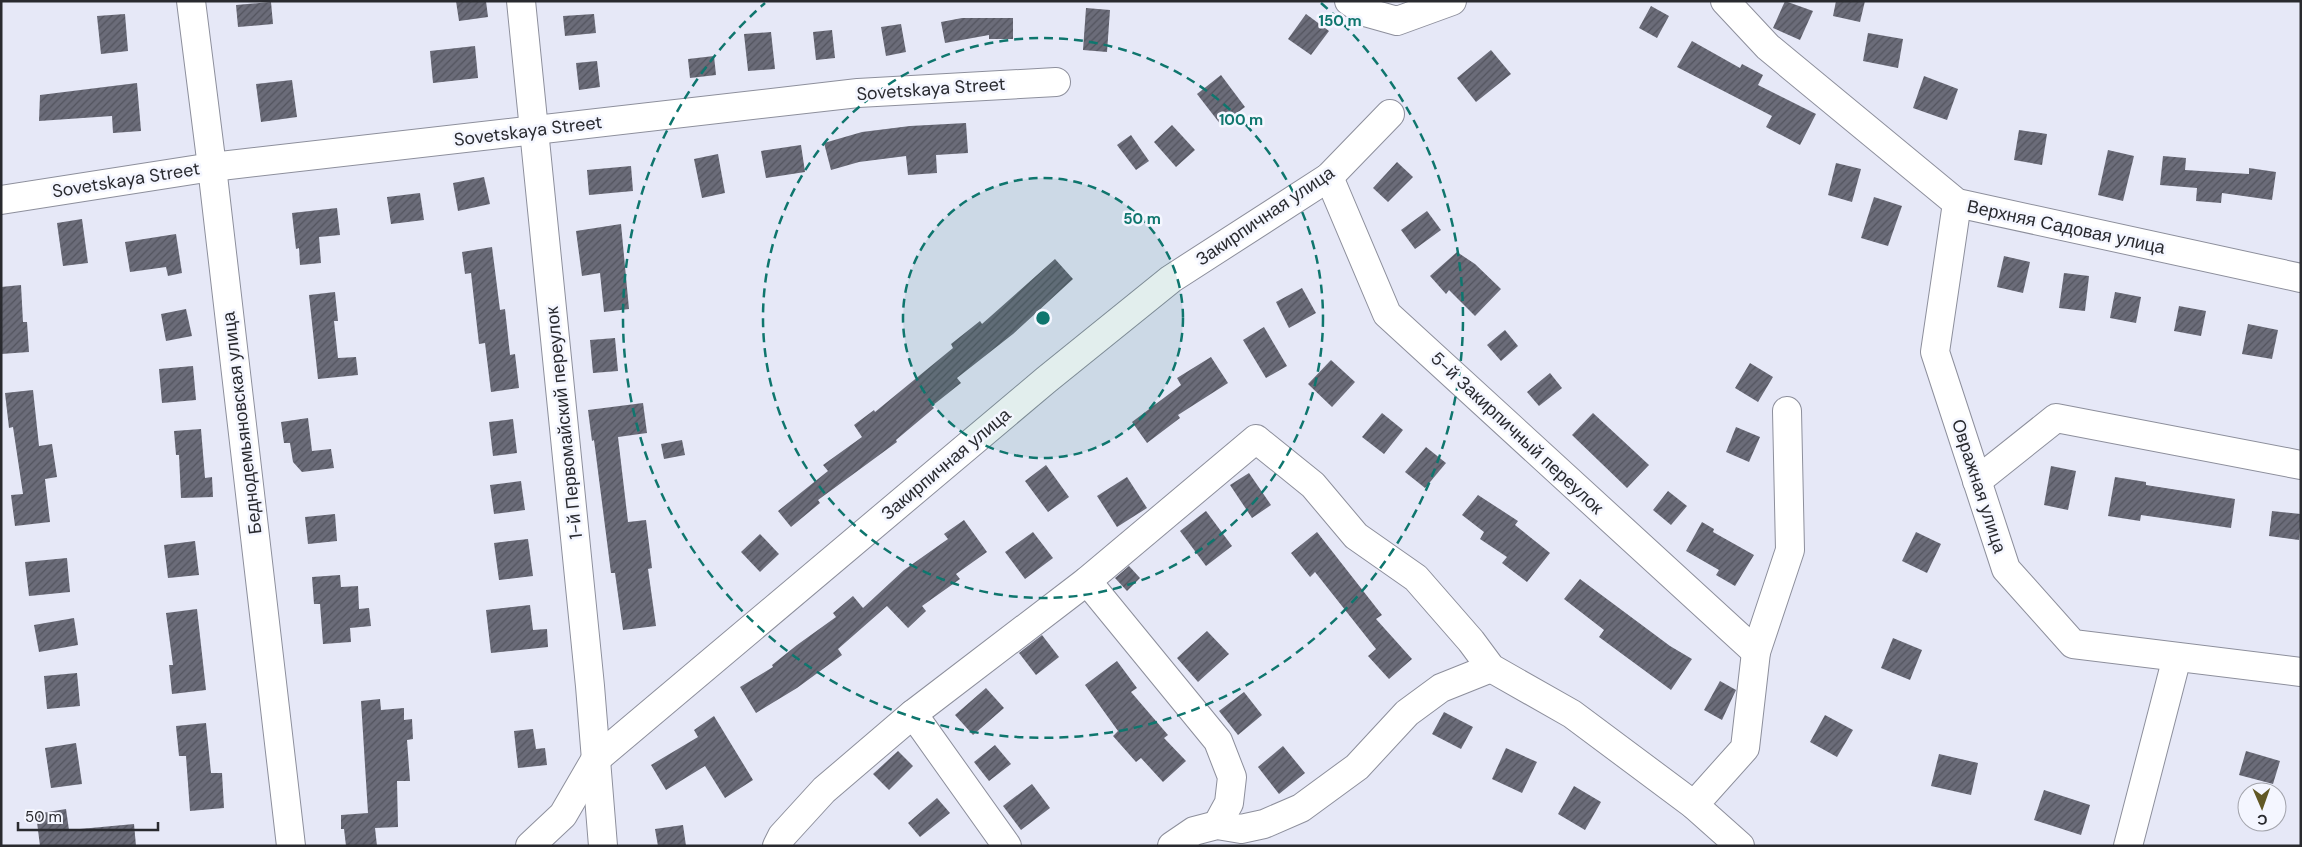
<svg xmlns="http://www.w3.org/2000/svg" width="2302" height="847" viewBox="0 0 2302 847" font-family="'DM Sans',sans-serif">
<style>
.building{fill:url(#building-hatch)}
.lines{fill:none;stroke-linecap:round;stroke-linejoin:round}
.minor-casing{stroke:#8d8f9c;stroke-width:30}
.minor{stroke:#fff;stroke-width:28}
.ring{fill:none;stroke:#0f766e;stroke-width:2.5;stroke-dasharray:9 6}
.labels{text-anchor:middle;stroke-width:5;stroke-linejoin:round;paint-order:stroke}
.street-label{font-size:18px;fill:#292a2f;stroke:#f4f6ff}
.centre{fill:#0f766e;stroke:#f4f6ff;stroke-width:2.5}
.ring-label{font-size:15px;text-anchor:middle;font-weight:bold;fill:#0f766e;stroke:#f4f6ff;stroke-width:5;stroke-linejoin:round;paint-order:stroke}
</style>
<defs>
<pattern id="building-hatch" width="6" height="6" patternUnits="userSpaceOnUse" patternTransform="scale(1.25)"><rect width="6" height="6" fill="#6b6c79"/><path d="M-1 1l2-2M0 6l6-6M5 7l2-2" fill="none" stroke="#53545e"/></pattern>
</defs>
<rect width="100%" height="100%" fill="#e6e8f7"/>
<g class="building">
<path d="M456 1H486L488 17 459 21Z"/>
<path d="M1785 1 1813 11 1800 40 1773 28Z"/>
<path d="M1836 1H1865L1860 22 1833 16Z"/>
<path d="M271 2 273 24 238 27 236 5Z"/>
<path d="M1651 6 1669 16 1657 38 1639 28Z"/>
<path d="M1086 8 1110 10 1107 52 1083 50Z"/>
<path d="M125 14 128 51 101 54 97 16Z"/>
<path d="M594 14 596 33 565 36 563 16Z"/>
<path d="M1306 14 1329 31 1311 55 1288 39Z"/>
<path d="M962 18H1013V39H989V35L945 43 941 22Z"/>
<path d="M901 24 906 52 886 56 881 27Z"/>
<path d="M832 30 835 58 816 60 813 32Z"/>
<path d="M771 32 775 69 748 71 744 34Z"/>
<path d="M1868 33 1903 39 1898 68 1863 61Z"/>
<path d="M1692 41 1740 68 1742 64 1763 75 1758 85 1816 114 1800 145 1766 127 1772 116 1677 67Z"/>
<path d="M475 46 478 78 433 83 430 51Z"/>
<path d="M1491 50 1511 74 1476 102 1457 78Z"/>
<path d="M714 56 716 75 690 78 688 59Z"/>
<path d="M597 61 600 87 579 90 576 63Z"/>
<path d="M1221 75 1245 107 1221 125 1197 94Z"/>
<path d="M1924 76 1958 89 1947 120 1913 108Z"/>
<path d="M292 80 297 117 261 122 256 84Z"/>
<path d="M137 83 141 131 113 133 112 116 39 121 40 95Z"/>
<path d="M966 123 968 153 936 155 937 173 908 175 906 156 859 162 831 170 824 143 862 132 910 126Z"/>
<path d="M1172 125 1195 150 1176 167 1154 142Z"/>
<path d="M2019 130 2047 134 2042 165 2014 160Z"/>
<path d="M1131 135 1149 161 1136 170 1117 145Z"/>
<path d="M801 145 805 172 766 178 761 151Z"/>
<path d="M2108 150 2134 156 2123 201 2098 195Z"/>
<path d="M718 154 725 193 702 198 694 159Z"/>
<path d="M2163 156 2186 158 2185 170 2249 174V168L2276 172 2272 200 2222 193 2221 203 2196 201 2197 188 2160 185Z"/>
<path d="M1397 162 1413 177 1388 202 1373 188Z"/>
<path d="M1836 163 1861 169 1852 202 1828 195Z"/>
<path d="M631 166 633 191 589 195 587 170Z"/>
<path d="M484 177 490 204 458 211 453 183Z"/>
<path d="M420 193 424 220 391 224 387 197Z"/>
<path d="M1874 197 1902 206 1888 246 1861 238Z"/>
<path d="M337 208 340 235 319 237 321 263 300 265 299 248 296 249 292 213Z"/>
<path d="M1427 211 1441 230 1415 249 1401 230Z"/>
<path d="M82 219 88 263 63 266 57 223Z"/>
<path d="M621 224 629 309 604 312 600 273 582 276 576 231Z"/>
<path d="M176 234 182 273 168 276 166 267 130 272 125 242Z"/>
<path d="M492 247 500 310 505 309 510 355 515 354 519 388 491 392 485 343 479 344 471 273 465 274 462 252Z"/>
<path d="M1457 252 1475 264 1501 289 1475 316 1449 290 1446 294 1430 276Z"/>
<path d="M2004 256 2030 262 2023 293 1997 287Z"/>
<path d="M1055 259 1073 279 1013 334 957 378 961 383 932 406 934 408 896 440 897 442 818 500 820 503 791 527 778 511 828 471 823 465 862 437 854 425 874 410 875 412 953 348 951 344 980 321 982 324Z"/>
<path d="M2064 273 2089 276 2085 311 2059 308Z"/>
<path d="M21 285 23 322H27L29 352 1 354V287Z"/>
<path d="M1302 288 1316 313 1289 328 1276 302Z"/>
<path d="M335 292 338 321H334L338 358 356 357 358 375 318 379 309 295Z"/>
<path d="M2115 292 2141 297 2136 323 2110 318Z"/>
<path d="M2179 306 2206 311 2201 336 2174 331Z"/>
<path d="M186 309 192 336 166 341 161 314Z"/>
<path d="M2248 324 2278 330 2272 359 2242 354Z"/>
<path d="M1264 327 1287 366 1266 378 1243 340Z"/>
<path d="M1505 330 1518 346 1501 361 1487 345Z"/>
<path d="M615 338 618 371 593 373 590 340Z"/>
<path d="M1211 357 1228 383 1178 415 1180 418 1147 443 1132 422 1181 385 1177 378Z"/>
<path d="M1331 360 1355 382 1332 407 1308 384Z"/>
<path d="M1750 363 1773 377 1758 402 1735 388Z"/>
<path d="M193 366 196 400 162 403 159 369Z"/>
<path d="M1550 373 1562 388 1539 406 1527 392Z"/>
<path d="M33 390 39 446 52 444 57 477 45 479 50 522 15 526 11 495 23 494 13 427 9 428 5 393Z"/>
<path d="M643 403 647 433 618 437 628 522 646 520 652 568 648 569 656 626 623 630 615 573H611L594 440 592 441 588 410Z"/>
<path d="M1382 413 1403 430 1384 454 1362 437Z"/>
<path d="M1593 413 1649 465 1627 488 1572 435Z"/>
<path d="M308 418 312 451 331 449 334 468 302 472 293 462 290 443H284L281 422Z"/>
<path d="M513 419 517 453 493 456 489 422Z"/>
<path d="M1736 427 1760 437 1749 462 1726 452Z"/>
<path d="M201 429 205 478 212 477 213 497 181 498 179 455H176L174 431Z"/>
<path d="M682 440 685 455 664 459 661 444Z"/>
<path d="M1426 447 1446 463 1425 488 1405 472Z"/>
<path d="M1046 465 1069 497 1048 512 1025 481Z"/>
<path d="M2051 466 2076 471 2068 510 2044 505Z"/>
<path d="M1249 473 1271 505 1252 518 1230 485Z"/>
<path d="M1127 477 1147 508 1117 527 1097 496Z"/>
<path d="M2115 477 2146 482V485L2235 499 2231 528 2141 515 2140 521 2108 516Z"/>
<path d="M521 481 525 510 494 514 490 485Z"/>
<path d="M1668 491 1687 506 1671 525 1653 510Z"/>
<path d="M1478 495 1518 521 1515 525 1550 553 1527 582 1502 563 1507 557 1480 539 1484 532 1462 515Z"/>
<path d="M1206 511 1232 546 1206 566 1180 531Z"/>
<path d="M2272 511 2301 514 2299 540 2269 536Z"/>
<path d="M335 514 337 541 308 544 305 517Z"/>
<path d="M964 520 987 552 956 574 960 579 922 606 926 611 908 628 887 606 838 649 842 655 797 688 756 713 740 687 773 667 772 665 797 645 836 617 833 613 853 596 863 608 904 570 948 539 944 534Z"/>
<path d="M1702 522 1714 529 1713 532 1754 555 1735 586 1716 575 1719 570 1686 551Z"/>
<path d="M1033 532 1053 558 1025 579 1005 552Z"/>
<path d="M1317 532 1382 615 1376 619 1412 659 1389 679 1368 656 1376 649 1315 572 1310 577 1291 553Z"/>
<path d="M1916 532 1941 544 1927 573 1902 561Z"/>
<path d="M760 534 779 554 760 572 741 552Z"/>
<path d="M528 539 533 576 499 580 494 543Z"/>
<path d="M195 541 199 575 168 578 164 545Z"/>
<path d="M67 558 70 592 29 596 25 562Z"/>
<path d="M1129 566 1140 578 1127 591 1115 578Z"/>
<path d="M340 575 341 587 358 586 359 609 369 608 371 626 350 628 351 642 323 644 320 604H314L312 577Z"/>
<path d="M1580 579 1670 646 1692 659 1671 690 1599 637 1604 630 1564 599Z"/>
<path d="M530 605 533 630 547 629 548 647 491 653 486 610Z"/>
<path d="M197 609 206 690 172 694 169 665H173L166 613Z"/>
<path d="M74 618 78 645 39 652 34 625Z"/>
<path d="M1207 631 1229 654 1198 682 1177 658Z"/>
<path d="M1042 635 1059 657 1036 675 1019 653Z"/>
<path d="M1893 638 1922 650 1910 680 1881 668Z"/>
<path d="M1117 661 1137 688 1131 692 1168 735 1164 738 1186 761 1163 782 1141 758 1136 762 1113 736 1118 731 1085 685Z"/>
<path d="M77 673 80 706 47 709 44 676Z"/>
<path d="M1720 681 1736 690 1722 720 1704 710Z"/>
<path d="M986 688 1004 708 973 735 955 715Z"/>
<path d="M1244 692 1262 715 1238 735 1219 711Z"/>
<path d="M380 699 381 710 404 708V720L412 719 413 739 407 740 410 781H397L398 827 375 828 377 846H346L344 829H341V815L368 813 361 701Z"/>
<path d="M1444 712 1473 727 1461 749 1432 734Z"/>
<path d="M1825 715 1853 730 1837 757 1810 742Z"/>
<path d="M714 716 753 780 725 798 705 766 666 790 651 765 698 737 694 730Z"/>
<path d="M206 723 211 773H222L224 808 190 811 186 756H179L176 726Z"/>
<path d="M533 729 536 749 545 748 547 765 518 768 514 731Z"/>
<path d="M76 743 82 784 51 788 45 748Z"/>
<path d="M995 745 1011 764 989 781 974 762Z"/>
<path d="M1283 746 1305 773 1279 794 1258 767Z"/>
<path d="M1506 748 1537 762 1522 793 1492 779Z"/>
<path d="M898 751 913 766 889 790 873 774Z"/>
<path d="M2246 751 2280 761 2273 784 2239 775Z"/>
<path d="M1939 754 1978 763 1971 795 1931 786Z"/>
<path d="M1032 784 1050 808 1021 830 1003 806Z"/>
<path d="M1574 786 1601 802 1585 830 1558 814Z"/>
<path d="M2044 790 2090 805 2081 835 2034 820Z"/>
<path d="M937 798 950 813 920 837 908 823Z"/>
<path d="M66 809 69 830 134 824 136 846H40L36 814Z"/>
<path d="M683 825 686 846H658L655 829Z"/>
</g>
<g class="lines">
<g class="minor-casing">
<g id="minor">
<path d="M191 1 212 167 291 846"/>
<path d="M521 1 590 686 603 846"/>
<path d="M1349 1 1365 12 1397 21 1452 1"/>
<path d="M1725 1 1768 47 1957 203 2301 278"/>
<path d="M1329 177 1387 314 1756 652"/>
<path d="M1 200 212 167 858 93 1056 82"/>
<path d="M1957 203 1935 352 2006 569 2073 644 2301 672"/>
<path d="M1977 481 2056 418 2301 465"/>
<path d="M1087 581 1218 741 1232 777 1229 803 1217 825"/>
<path d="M913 714 1087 581 1256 439 1313 485 1356 536 1416 578 1471 641 1491 668 1572 714 1694 805"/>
<path d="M530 846 563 815 595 760 1046 380 1171 279 1329 177 1390 114"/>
<path d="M777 846 782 836 824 790 913 714 1007 846"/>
<path d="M1172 846 1194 831 1217 825 1241 829 1264 824 1301 808 1357 767 1407 713 1441 688 1491 668"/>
<path d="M1740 846 1694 805 1745 748 1756 652 1790 550 1787 411"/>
<path d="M2128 846 2177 657"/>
</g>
</g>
<use href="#minor" class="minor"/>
</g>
<circle cx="1043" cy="318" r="140" fill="#0f766e" fill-opacity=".12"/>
<g class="ring">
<circle cx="1043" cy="318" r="140"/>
<circle cx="1043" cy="318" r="280"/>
<path d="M1321 3A420 420 0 1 1 765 3"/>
</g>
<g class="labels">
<g class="street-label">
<text transform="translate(931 89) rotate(-4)" y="6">Sovetskaya Street</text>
<text transform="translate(528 131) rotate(-7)" y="6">Sovetskaya Street</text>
<text transform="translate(126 180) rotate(-9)" y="6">Sovetskaya Street</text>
<text transform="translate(1265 216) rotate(-34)" y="6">Закирпичная улица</text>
<text transform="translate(2066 227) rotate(12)" y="6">Верхняя Садовая улица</text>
<text transform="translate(242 423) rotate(-97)" y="6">Беднодемьяновская улица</text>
<text transform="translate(564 423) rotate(-96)" y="6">1-й Первомайский переулок</text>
<text transform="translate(1517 433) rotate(43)" y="6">5-й Закирпичный переулок</text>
<text transform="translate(946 464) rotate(-40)" y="6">Закирпичная улица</text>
<text transform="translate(1979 486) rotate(72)" y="6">Овражная улица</text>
</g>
</g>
<circle cx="1043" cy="318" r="8" class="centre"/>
<g class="ring-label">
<text x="1340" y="26">150 m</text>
<text x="1241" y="125">100 m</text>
<text x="1142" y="224">50 m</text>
</g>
<rect width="2302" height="847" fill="none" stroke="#292a2f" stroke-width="5"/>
<g transform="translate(2262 807) rotate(178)"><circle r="24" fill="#f4f6ff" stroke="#a3a4ac"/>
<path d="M0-4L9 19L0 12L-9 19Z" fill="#615825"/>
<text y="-8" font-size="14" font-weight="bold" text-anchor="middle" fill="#292a2f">С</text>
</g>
<path d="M18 822v8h140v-8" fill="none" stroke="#292a2f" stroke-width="2.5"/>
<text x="25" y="822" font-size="15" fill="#292a2f" stroke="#f4f6ff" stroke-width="4" paint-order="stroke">50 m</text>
</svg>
